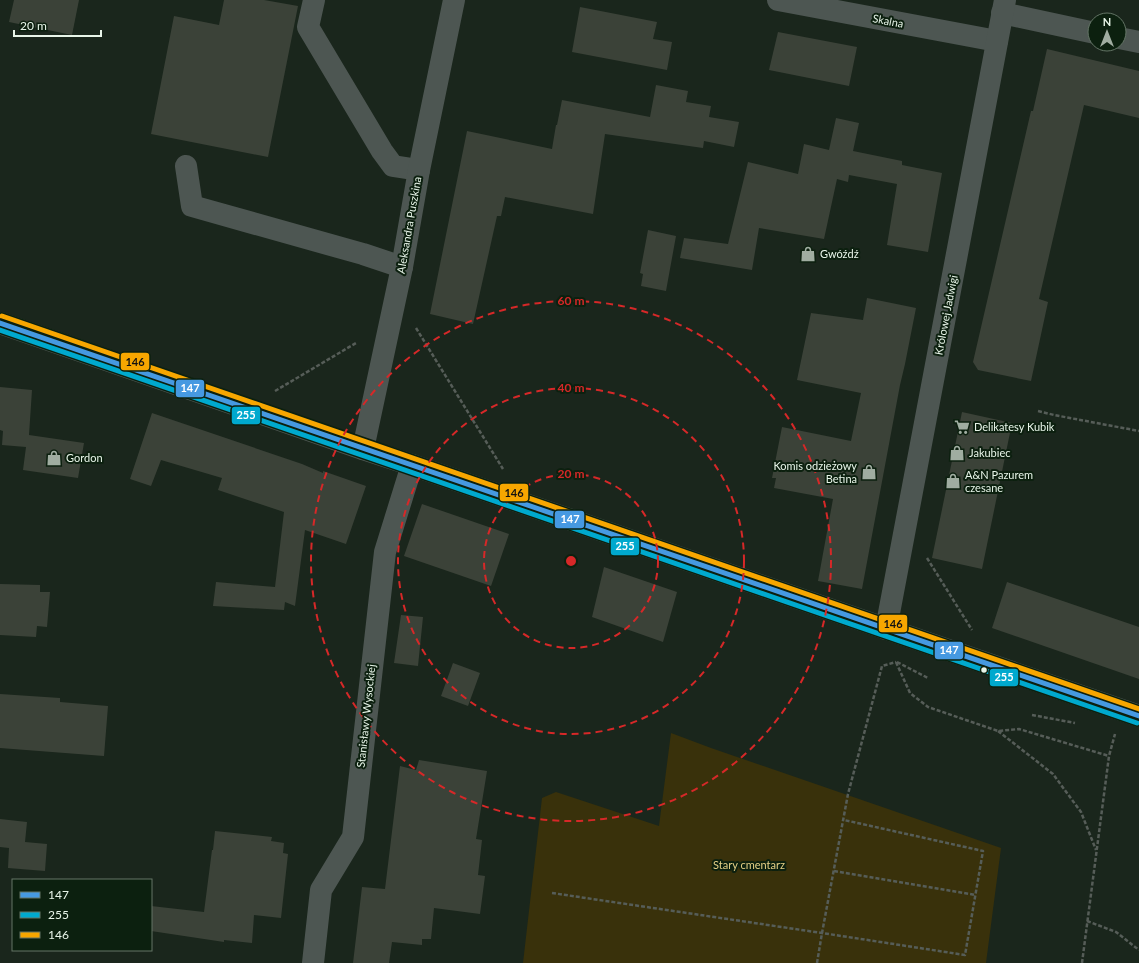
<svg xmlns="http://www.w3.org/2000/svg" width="1139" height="963" viewBox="0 0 1139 963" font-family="Lato,sans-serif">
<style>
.green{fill:#39310b}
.building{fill:#3b4238}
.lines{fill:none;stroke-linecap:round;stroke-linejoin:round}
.path{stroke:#565d58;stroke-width:2.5;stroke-dasharray:4 2;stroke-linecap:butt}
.minor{stroke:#4d5652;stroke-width:22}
.bus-1-casing{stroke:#0c200f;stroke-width:8}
.bus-2-casing{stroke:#0c200f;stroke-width:8}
.bus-3-casing{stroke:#0c200f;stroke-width:8}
.bus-1{stroke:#4699e1;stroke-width:5}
.bus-2{stroke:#00a9ce;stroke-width:5}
.bus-3{stroke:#f7a600;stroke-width:5}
.ring{fill:none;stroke:#d62828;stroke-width:2;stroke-dasharray:7 5}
.bus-dot{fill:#e8f5e9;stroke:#0c200f;stroke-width:1.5}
.labels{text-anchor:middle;stroke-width:4;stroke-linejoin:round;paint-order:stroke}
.street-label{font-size:11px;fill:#e8f5e9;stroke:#0c200f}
.poi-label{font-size:11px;fill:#e8f5e9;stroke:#0c200f;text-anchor:start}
.park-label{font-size:11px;fill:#e4cf85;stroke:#0c200f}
.centre{fill:#d62828;stroke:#0c200f;stroke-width:2}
.ring-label{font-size:12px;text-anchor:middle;font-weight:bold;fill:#d62828;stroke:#0c200f;stroke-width:4;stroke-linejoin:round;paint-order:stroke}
.line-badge{stroke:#0c200f;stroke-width:1.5}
.badge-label{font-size:11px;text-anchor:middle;font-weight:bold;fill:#fff}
.pale-badge-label{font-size:11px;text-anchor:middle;font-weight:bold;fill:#111}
</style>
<rect width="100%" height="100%" fill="#1a261c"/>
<path class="green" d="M671 733 711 748 1001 848 986 963H523L542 798 556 792 659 826Z"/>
<g class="building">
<path d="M14 0H79L72 35 9 22Z"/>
<path d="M224 0H264L298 6 268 157 151 134 174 16 219 25Z"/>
<path d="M580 7 657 22 653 39 672 42 667 70 572 52Z"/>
<path d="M778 32 857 47 849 86 769 70Z"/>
<path d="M1047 49 1139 71V118L1084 105 1039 299 1048 302 1031 381 978 370 973 362 1031 111H1033Z"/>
<path d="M656 85 688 91 686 102 711 106 709 117 739 122 734 147 704 141 703 148 605 134 593 214 505 197 501 216H497L473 324 430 314 467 131 552 149 556 125H557L562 100 650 117Z"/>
<path d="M836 118 859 123 853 151 902 161V165L942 173 928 252 887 245 897 184 849 175 848 182 837 179 824 239 759 228 752 270 680 258 684 238 728 244 748 162 798 174 804 144 829 150Z"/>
<path d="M648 230 676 236 666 291 641 286 643 274 640 273Z"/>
<path d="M867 298 916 308 905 364 900 385 862 589 818 581 833 499 774 488 776 478H772L782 427 851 441 861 393 797 380 811 313 863 320Z"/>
<path d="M0 387 32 390 29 435 84 443 78 478 23 470 26 447 2 445 3 431 0 430Z"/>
<path d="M962 412 1012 423 982 569 932 558Z"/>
<path d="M152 413 302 464 323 473V471L366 486 346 544 305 530 295 606 285 602 284 610 213 606 216 582 275 587 284 512 218 490 222 478 161 460 151 486 130 479Z"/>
<path d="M422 504 509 534 491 586 404 556Z"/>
<path d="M604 567 677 592 663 642 592 617Z"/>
<path d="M1007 582 1139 627V679L992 628Z"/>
<path d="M0 584 40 585V592H50L47 627 37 626 36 637 0 635Z"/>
<path d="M401 615 423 617 418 666 394 663Z"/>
<path d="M453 663 480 673 468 706 441 696Z"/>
<path d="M0 694 60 698V702L108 706 104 756 0 748Z"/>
<path d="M419 760 487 771 476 839 482 840 478 875 485 876 480 914 434 908 431 939H422V945L392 942 389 963H353L362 887 385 889 400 766 416 770Z"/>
<path d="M0 819 27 822 25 842 47 844 45 871 8 868 9 848 0 847Z"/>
<path d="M215 831 272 837 271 841 284 843 283 853 288 854 281 918 254 915 252 943 224 940V942L151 931V906L204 912 212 850H213Z"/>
</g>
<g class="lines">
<g class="path">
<path d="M416 328 503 469"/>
<path d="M275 391 356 343"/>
<path d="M1038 411 1054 415 1139 431"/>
<path d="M927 558 972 630"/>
<path d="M896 662 910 693 928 707 998 731 1019 729 1109 756"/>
<path d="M897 662 928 678"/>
<path d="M1032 715 1075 723"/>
<path d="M998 731 1053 774 1081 812 1096 850"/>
<path d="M834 871 976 895"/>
<path d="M552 893 822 933 965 955 983 851 844 820"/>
<path d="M1087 921 1116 932 1139 950"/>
<path d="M817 963 822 933 848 794 882 666 896 662"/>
<path d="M1082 963 1109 756 1115 734"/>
</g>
<g class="minor">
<path d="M314 0 308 27 382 151 393 166 419 170"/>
<path d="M778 0 997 41"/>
<path d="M1002 13 1095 33"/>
<path d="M1119 38 1139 42"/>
<path d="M186 166 192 206 363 254 402 267"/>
<path d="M0 323 363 449 412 465 1139 716"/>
<path d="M363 449 402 267 419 170 454 0"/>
<path d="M886 629 1005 0"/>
<path d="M313 963 321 890 353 837 385 552 412 465"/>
</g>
<g class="bus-1-casing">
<path id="bus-1" d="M0 323 1139 716"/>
</g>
<g class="bus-2-casing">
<path id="bus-2" d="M0 330 1137 723"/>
</g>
<g class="bus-3-casing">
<path id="bus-3" d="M2 316 1139 709"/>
</g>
<use href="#bus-1" class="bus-1"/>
<use href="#bus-2" class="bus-2"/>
<use href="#bus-3" class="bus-3"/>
</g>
<g class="ring">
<circle cx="571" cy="561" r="87"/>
<circle cx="571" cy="561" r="173"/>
<circle cx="571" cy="561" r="260"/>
</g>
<defs>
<g id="shop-bare" transform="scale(1.2)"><path d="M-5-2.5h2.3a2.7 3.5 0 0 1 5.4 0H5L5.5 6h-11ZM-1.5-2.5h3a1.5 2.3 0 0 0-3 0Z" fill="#a0ada1" stroke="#0c200f" stroke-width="2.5" paint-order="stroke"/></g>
<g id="supermarket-bare" transform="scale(1.2)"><path d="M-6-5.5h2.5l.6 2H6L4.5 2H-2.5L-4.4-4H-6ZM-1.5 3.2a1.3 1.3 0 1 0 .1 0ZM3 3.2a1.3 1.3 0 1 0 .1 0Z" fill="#a0ada1" stroke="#0c200f" stroke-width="2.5" paint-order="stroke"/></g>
</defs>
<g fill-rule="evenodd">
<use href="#shop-bare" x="808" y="254"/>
<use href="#supermarket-bare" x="962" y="427"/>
<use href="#shop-bare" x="957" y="453"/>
<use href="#shop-bare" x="54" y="458"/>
<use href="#shop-bare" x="869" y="472"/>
<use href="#shop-bare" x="953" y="481"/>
</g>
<circle class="bus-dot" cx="984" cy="670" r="3.5"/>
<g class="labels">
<g class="street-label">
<text transform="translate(888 21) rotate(11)" y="4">Skalna</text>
<text transform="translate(409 225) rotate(-80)" y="4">Aleksandra Puszkina</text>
<text transform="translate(946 315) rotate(-79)" y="4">Królowej Jadwigi</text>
<text transform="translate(366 716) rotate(-84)" y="4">Stanisławy Wysockiej</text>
</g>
<g class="poi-label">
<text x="820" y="258">Gwóźdź</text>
<text x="974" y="431">Delikatesy Kubik</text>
<text x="969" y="457">Jakubiec</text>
<text x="66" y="462">Gordon</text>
<text x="857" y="470" text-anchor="end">Komis odzieżowy<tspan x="857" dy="13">Betina</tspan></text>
<text x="965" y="479">A&amp;N Pazurem<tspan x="965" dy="13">czesane</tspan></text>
</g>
<g class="park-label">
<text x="749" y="869">Stary cmentarz</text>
</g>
</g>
<circle cx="571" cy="561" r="6" class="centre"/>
<g class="ring-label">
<text x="571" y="305">60 m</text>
<text x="571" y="392">40 m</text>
<text x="571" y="478">20 m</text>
</g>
<g class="line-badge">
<rect x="120" y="352" width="30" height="19" rx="4" fill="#f7a600"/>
<rect x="175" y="379" width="30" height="19" rx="4" fill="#4699e1"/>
<rect x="231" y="406" width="30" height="19" rx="4" fill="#00a9ce"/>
<rect x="499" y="483" width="30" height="19" rx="4" fill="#f7a600"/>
<rect x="554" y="510" width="31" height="19" rx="4" fill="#4699e1"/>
<rect x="610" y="537" width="30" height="19" rx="4" fill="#00a9ce"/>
<rect x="878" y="614" width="30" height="19" rx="4" fill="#f7a600"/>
<rect x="934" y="641" width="30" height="19" rx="4" fill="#4699e1"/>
<rect x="989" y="668" width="30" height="19" rx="4" fill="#00a9ce"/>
</g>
<g class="badge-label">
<text x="190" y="392">147</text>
<text x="246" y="419">255</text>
<text x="570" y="523">147</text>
<text x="625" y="550">255</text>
<text x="949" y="654">147</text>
<text x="1004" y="681">255</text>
</g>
<g class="pale-badge-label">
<text x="135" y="366">146</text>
<text x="514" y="497">146</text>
<text x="893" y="628">146</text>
</g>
<rect x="12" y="879" width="140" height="72" fill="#0c200f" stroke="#647566"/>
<rect x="20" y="892" width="20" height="6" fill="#4699e1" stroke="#647566"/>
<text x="48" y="899" font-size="12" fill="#e8f5e9">147</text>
<rect x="20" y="912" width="20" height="6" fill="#00a9ce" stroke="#647566"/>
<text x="48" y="919" font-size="12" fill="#e8f5e9">255</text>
<rect x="20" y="932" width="20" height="6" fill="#f7a600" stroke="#647566"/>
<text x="48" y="939" font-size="12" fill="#e8f5e9">146</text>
<g transform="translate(1107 32)"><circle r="19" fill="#0c200f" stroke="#647566"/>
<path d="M0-3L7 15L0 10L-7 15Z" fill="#a0ada1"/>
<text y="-6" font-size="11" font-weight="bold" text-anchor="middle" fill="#e8f5e9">N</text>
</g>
<path d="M14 30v6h87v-6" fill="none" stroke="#e8f5e9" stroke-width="2"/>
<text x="20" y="30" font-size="12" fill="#e8f5e9" stroke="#0c200f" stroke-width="3" paint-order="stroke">20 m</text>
</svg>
